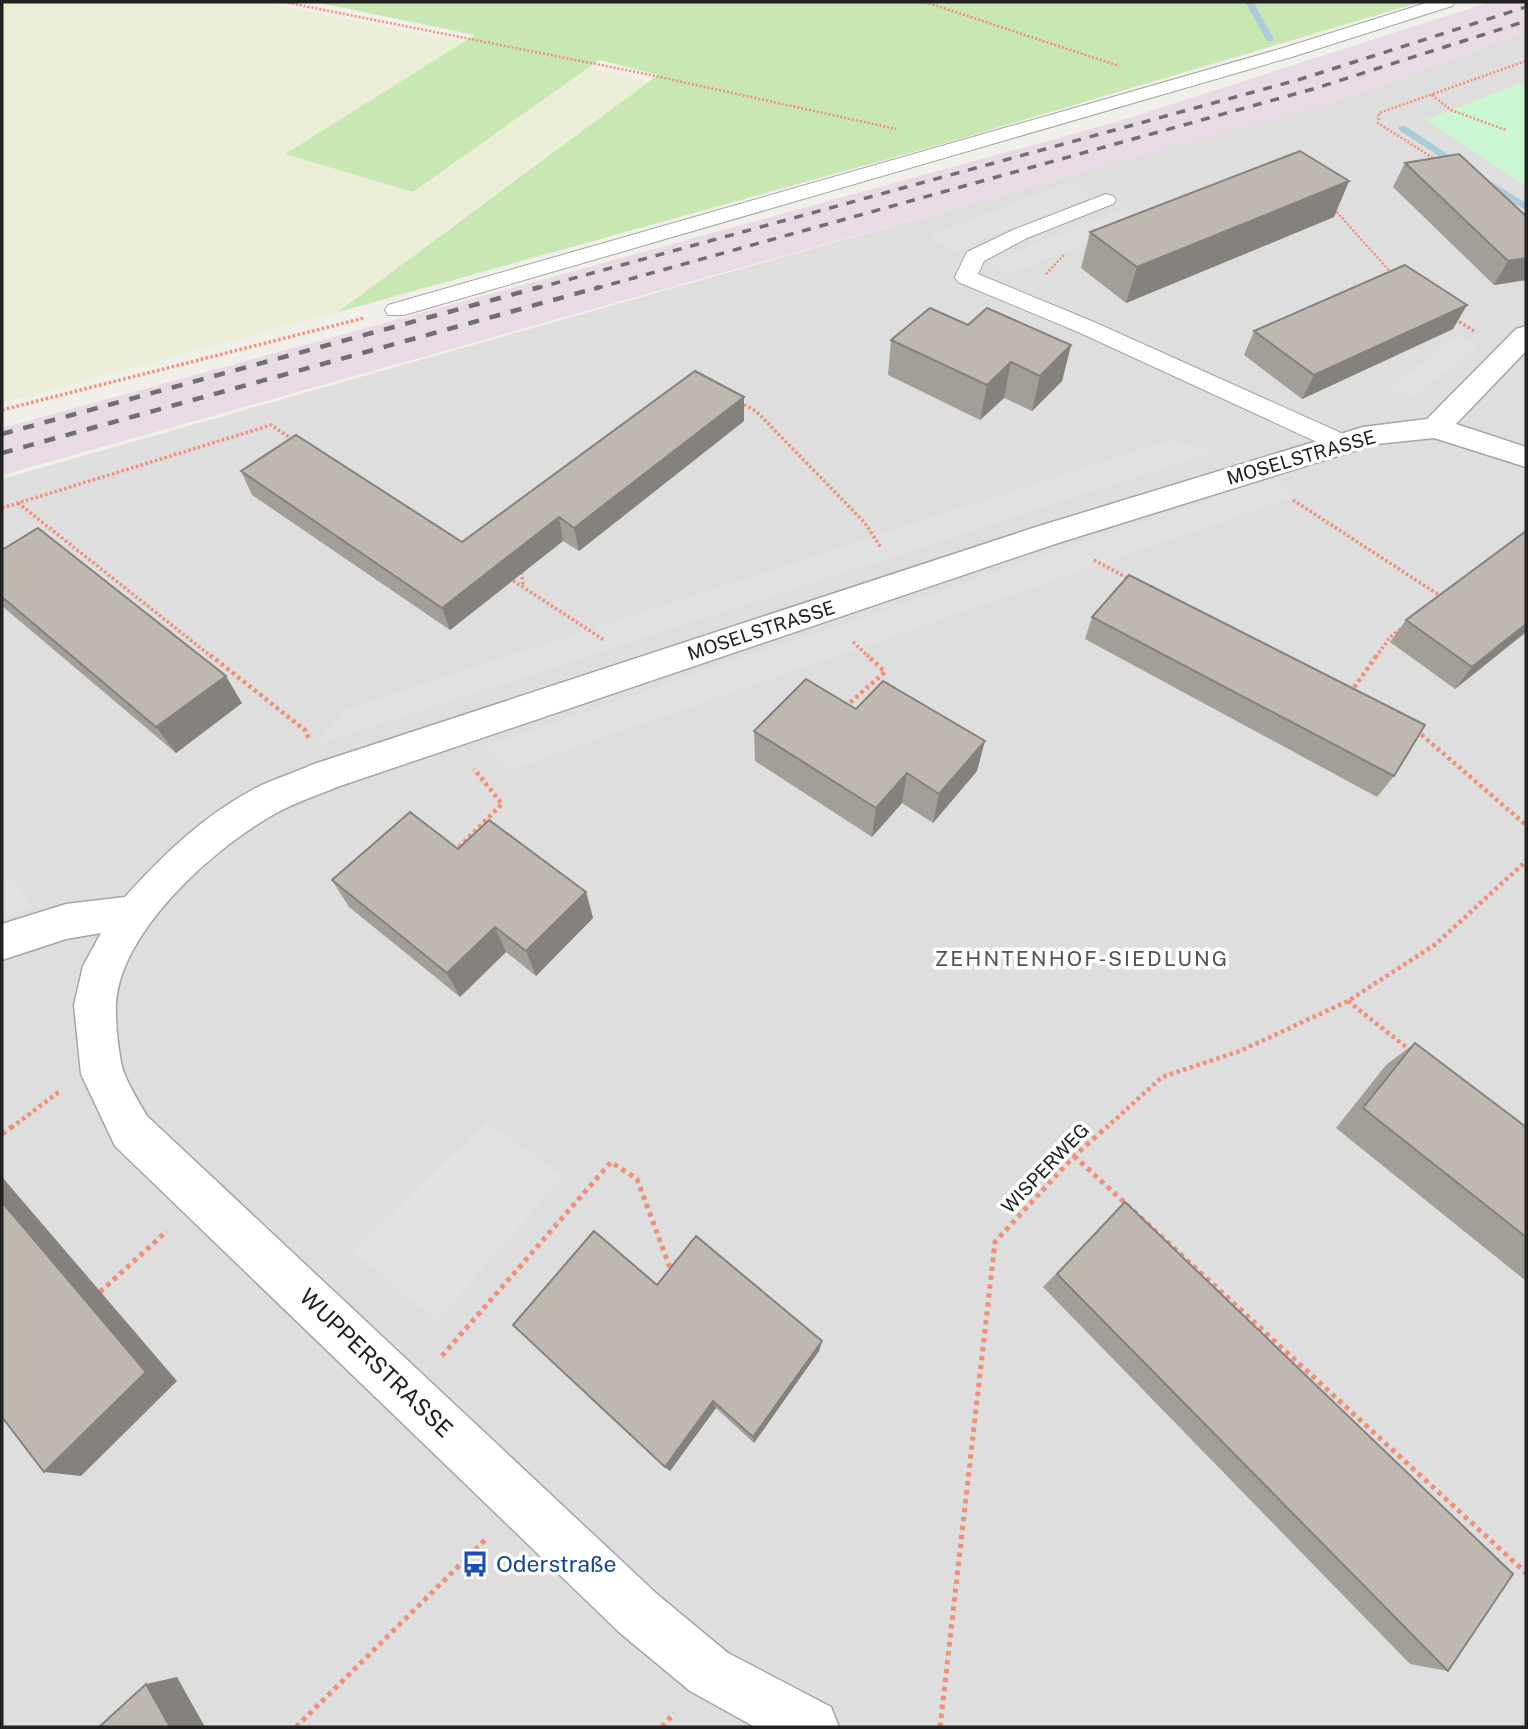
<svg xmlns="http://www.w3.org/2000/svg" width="1528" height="1729" viewBox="0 0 1528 1729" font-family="'Public Sans',sans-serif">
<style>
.residential{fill:#dfdede}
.industrial{fill:#e9dbe5}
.farmland{fill:#eaeed6}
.grass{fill:#c8e7b3}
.park{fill:#caf6d1}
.parking{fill:#e1e1e1}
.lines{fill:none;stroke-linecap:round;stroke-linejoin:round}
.stream{fill:#acccdb;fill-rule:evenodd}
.lane-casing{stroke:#a5a5a5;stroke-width:2}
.street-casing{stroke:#a5a5a5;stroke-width:3}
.path-far3{stroke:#f19079;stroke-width:2.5;stroke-dasharray:2 2;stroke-linecap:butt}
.path-far2{stroke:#f19079;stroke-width:3.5;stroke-dasharray:2.5 2.5;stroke-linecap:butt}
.path-far1{stroke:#f19079;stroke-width:4.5;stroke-dasharray:3.5 3.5;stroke-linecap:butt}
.path{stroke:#f19079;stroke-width:5;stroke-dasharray:4.5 4.5;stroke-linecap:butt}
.lane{fill:#fff;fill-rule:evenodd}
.street{fill:#fff;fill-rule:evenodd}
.rail-far1{stroke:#6f6f6f;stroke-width:3.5;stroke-dasharray:9 9;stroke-linecap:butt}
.rail{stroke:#6f6f6f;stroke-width:4.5;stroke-dasharray:11 11;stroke-linecap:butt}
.wall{fill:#a39e98}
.shaded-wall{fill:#85817c}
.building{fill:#beb8b1;stroke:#85817c;stroke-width:2}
.labels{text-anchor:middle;stroke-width:7;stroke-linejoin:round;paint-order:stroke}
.street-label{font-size:19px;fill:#212121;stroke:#fff}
.neighbourhood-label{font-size:21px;letter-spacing:2px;fill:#545454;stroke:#fff}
.near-street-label{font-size:23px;fill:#212121;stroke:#fff}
.near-transit-label{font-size:23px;fill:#164399;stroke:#fff;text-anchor:start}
</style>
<rect width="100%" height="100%" fill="#f1efe9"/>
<path class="residential" d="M1526 31V1727H2V479L1363 92Z"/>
<path class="industrial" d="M1490 2H1526V31L1350 97 2 475V428L1113 123Z"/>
<path class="farmland" d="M2 2H261L465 42 286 154 412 192 588 67 649 82 338 312 2 403Z"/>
<path class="grass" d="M315 2H1421L949 142 338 312 658 75 599 60 413 192 285 154 475 35Z"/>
<path class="park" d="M1526 81V186L1426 120Z"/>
<g class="parking">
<path d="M1070 182 1092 196 952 252 930 235Z"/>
<path d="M1127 208 1146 217 1008 275 990 262Z"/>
<path d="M1457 335 1478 346 1413 398 1391 387Z"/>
<path d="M1170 440 1213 452 312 746 347 709Z"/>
<path d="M1273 478 1292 497 509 770 485 746Z"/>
<path d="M10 877 33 907 2 917V880Z"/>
<path d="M487 1122 563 1176 436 1321 353 1252Z"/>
</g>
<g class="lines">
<g class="stream">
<path d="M1245 2H1253L1274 39 1273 41H1267Z"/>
<path d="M1399 126H1405L1466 166 1457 168 1399 130Z"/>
<path d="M1479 179H1487L1526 203V210L1479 183Z"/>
</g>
<g class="lane-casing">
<g id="lane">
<path d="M1429 2H1455L1452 6 1295 56 404 315H388L385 310 388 305 1283 48Z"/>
<path d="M1106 194 1113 196 1116 200 1113 204 1027 238 984 261 978 274 1094 322 1350 437 1353 443 1350 449 1341 451 1332 449 1078 332 958 282 955 277 967 252 1013 230Z"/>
</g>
</g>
<g class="street-casing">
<path id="street" d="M1526 326V351L1456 424 1526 447V467L1434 438 1376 444 1058 543 337 787C318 795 297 802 278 812 217 845 119 931 116 1005 115 1020 119 1060 124 1073 130 1088 139 1102 147 1116L658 1595 728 1653 831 1707 839 1727H755L690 1691 620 1633 115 1146 81 1074 74 1005 83 966 101 933 66 939 2 960V924L66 904 125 897C162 856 202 817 252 790 270 780 292 774 311 765L1036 527 1363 427 1427 419 1516 329Z"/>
</g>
<g class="path-far3">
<path d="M284 2 646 74 896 129"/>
<path d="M925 2 1119 66"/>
<path d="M1432 95 1451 110 1506 130"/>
<path d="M1436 160 1378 123 1379 113 1526 61"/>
<path d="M1334 209 1394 276"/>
<path d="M1046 274 1064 255"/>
</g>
<g class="path-far2">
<path d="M1455 319 1474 331"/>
<path d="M740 402 757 412 865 523 881 548"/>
<path d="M2 410 364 318"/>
<path d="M1293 500 1442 597"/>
<path d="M18 503 212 657"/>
<path d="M2 508 271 425 295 441"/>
<path d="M1094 560 1129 579"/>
<path d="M521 567 523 586"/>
<path d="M509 578 604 640"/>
<path d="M853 642 869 657"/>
<path d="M1376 657 1390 637 1403 627"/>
</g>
<g class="path-far1">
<path d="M210 655 305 730 309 739"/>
<path d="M1350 693 1377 655"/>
<path d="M845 707 885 672 867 655"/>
<path d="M1416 730 1526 825"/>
<path d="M454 852 502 804 474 769"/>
<path d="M1348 1001 1411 1051"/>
<path d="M11 1128 60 1091"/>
<path d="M1106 1128 1162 1077 1240 1051 1348 1001 1436 944 1526 861"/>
</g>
<g class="path">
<path d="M2 1134 13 1126"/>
<path d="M1074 1156 1526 1573"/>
<path d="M100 1292 167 1231"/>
<path d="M442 1356 611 1162 637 1179 672 1273"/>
<path d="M296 1727 485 1540"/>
<path d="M662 1727 674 1713"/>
<path d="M940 1727 995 1242 1074 1156 1108 1126"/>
</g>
<use href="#lane" class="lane"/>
<use href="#street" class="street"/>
<g class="rail-far1">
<path d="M534 289 1301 79 1526 7"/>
<path d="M594 289 1313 89 1526 21"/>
</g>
<g class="rail">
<path d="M2 434 540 287"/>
<path d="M2 453 600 287"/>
</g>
</g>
<g class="wall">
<path d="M1405 163 1526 216V280L1494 285 1393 187Z"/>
<path d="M1349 181 1334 217 1126 303 1081 268 1090 232Z"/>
<path d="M968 325 1071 345 1062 381 1032 411 1004 398 980 420 888 375 891 340Z"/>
<path d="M1453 329 1302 399 1244 355 1254 331Z"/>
<path d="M744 397V421L579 551 563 541 450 630 252 495 241 471 462 542Z"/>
<path d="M1526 531V632L1455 689 1390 642 1406 620Z"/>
<path d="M2 550 242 703 176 753 2 606Z"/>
<path d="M1092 617 1394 776 1377 797 1085 639Z"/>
<path d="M856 709 977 771 933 823 902 803 872 837 755 761 754 731Z"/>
<path d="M458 849 586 892 593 918 536 976 506 952 460 997 349 907 332 880Z"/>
<path d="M1415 1043 1526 1127V1281L1336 1128 1386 1065Z"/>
<path d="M1125 1202 1448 1671 1410 1664 1043 1287Z"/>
<path d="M657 1285 822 1341 819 1351 754 1443 716 1408 670 1471 665 1467Z"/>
</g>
<g class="shaded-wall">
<path d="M1349 181 1334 217 1126 303 1137 267Z"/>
<path d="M1526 258V280L1494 285 1508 261Z"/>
<path d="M1467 305 1453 329 1302 399 1314 375Z"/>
<path d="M1071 345 1062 381 1032 411 1040 376Z"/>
<path d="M1011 362 1004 398 980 420 987 385Z"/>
<path d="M744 397V421L579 551 574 528Z"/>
<path d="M559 517 563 541 450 630 442 608Z"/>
<path d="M1526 624V632L1455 689 1472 667Z"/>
<path d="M226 676 242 703 176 753 156 727Z"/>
<path d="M985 741 977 771 933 823 939 794Z"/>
<path d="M907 773 902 803 872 837 876 808Z"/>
<path d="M586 892 593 918 536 976 526 951Z"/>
<path d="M495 927 506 952 460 997 447 973Z"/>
<path d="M2 1177 177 1381 81 1476 44 1472 2 1202Z"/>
<path d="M822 1341 819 1351 754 1443 753 1437Z"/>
<path d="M713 1401 716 1408 670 1471 665 1467Z"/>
<path d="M177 1677 205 1727H170L146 1684Z"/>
</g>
<g class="building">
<path d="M1300 151 1349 181 1137 267 1090 232Z"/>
<path d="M1459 154 1526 216V258L1508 261 1405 163Z"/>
<path d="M1405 265 1467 305 1314 375 1254 331Z"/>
<path d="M930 308 968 325 987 308 1071 345 1040 376 1011 362 987 385 891 340Z"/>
<path d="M695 371 744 397 574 528 559 517 442 608 241 471 296 435 462 542Z"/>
<path d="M38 528 226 676 156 727 2 597V550Z"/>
<path d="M1526 531V624L1472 667 1406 620Z"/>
<path d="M1129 575 1425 725 1394 776 1092 617Z"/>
<path d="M806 679 856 709 883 681 985 741 939 794 907 773 876 808 754 731Z"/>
<path d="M410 812 458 849 489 820 586 892 526 951 495 927 447 973 332 880Z"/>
<path d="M1415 1043 1526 1127V1237L1363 1108Z"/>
<path d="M2 1202 146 1372 44 1472 2 1417Z"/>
<path d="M1125 1202 1513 1574 1448 1671 1057 1274Z"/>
<path d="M594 1231 657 1285 696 1236 822 1341 753 1437 713 1401 665 1467 513 1325Z"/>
<path d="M146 1684 170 1727H99Z"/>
</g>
<defs>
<g id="bus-bare" transform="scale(2.1)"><path d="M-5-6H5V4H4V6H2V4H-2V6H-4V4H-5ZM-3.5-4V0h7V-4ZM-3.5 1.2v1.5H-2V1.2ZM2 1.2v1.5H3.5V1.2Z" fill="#1a4fb4" stroke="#fff" stroke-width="2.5" paint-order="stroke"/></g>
</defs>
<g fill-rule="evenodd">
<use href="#bus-bare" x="475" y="1564"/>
</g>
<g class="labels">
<g class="street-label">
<text transform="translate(1301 457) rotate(-16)" y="7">MOSELSTRASSE</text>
<text transform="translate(761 630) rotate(-18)" y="7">MOSELSTRASSE</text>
<text transform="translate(1045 1168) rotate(-46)" y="7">WISPERWEG</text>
</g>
<g class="neighbourhood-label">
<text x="1082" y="966">ZEHNTENHOF-SIEDLUNG</text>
</g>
<g class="near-street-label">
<text transform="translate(376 1363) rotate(44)" y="8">WUPPERSTRASSE</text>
</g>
<g class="near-transit-label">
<text x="496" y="1572">Oderstraße</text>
</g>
</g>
<rect width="1528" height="1729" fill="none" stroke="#212121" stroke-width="7"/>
</svg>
